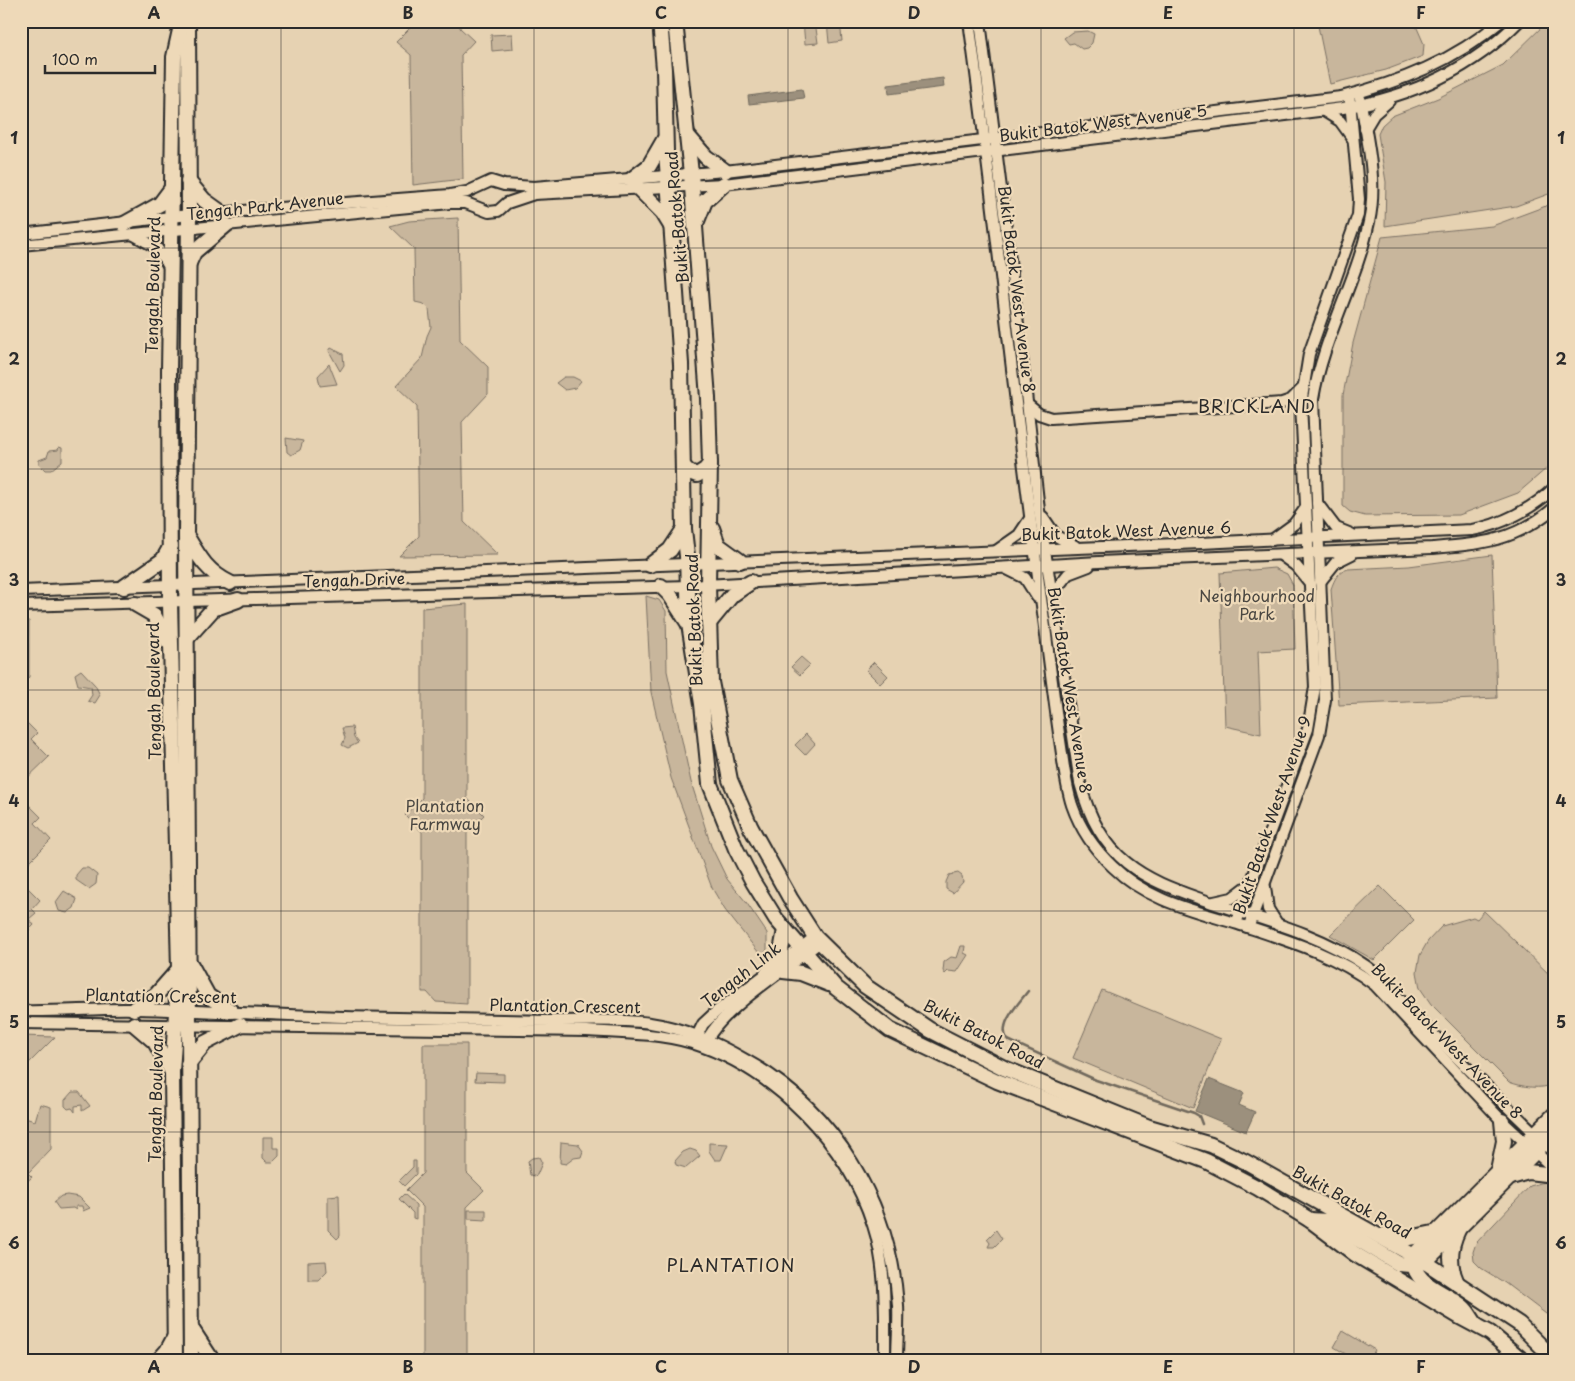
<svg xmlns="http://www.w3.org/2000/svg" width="1575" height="1381" viewBox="0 0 1575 1381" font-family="'Playpen Sans',sans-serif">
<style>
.green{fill:#c8b69c;stroke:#7a7064}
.water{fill:#9c907d;stroke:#6f685c}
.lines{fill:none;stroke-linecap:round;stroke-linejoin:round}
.stream{stroke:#6f685c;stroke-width:2.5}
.minor-casing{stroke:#2b2b2b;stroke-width:14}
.major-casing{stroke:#2b2b2b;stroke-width:18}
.minor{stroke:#eed9b8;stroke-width:10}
.major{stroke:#eed9b8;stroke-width:14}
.grid{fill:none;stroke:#2b2b2b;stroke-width:1;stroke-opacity:0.55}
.labels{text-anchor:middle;stroke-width:4.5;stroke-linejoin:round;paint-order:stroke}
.street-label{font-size:16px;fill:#2b2b2b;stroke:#eed9b8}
.park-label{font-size:16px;fill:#4a4742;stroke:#eed9b8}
.neighbourhood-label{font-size:18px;letter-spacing:1px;fill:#2b2b2b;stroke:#eed9b8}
.neatline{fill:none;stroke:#2b2b2b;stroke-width:2}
.grid-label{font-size:16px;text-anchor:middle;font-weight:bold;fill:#2b2b2b}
</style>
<rect width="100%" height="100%" fill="#e6d2b2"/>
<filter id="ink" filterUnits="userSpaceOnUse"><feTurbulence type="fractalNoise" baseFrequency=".02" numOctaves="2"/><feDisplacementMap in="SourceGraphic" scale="10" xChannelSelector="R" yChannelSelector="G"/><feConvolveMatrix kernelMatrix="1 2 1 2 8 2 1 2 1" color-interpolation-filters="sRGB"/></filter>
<g filter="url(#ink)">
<g class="green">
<path d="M410 21H460V28L474 41 461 55 463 179 413 185 411 55 396 42 410 28Z"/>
<path d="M803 21H815L818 43 805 44Z"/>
<path d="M827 21H840L842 41 829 43Z"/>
<path d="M1317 21H1414L1424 44 1423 56 1386 70 1330 84Z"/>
<path d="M1548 21H1554V192L1516 206 1385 226 1386 182 1378 134 1382 125 1392 116 1438 98 1503 65Z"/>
<path d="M1088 31 1094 34 1092 43 1087 48 1082 49 1074 43 1069 44 1064 38 1072 32Z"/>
<path d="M512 34 513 49 492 51 491 35Z"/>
<path d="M1554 203V462L1518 493 1459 515 1365 516 1350 512 1343 506V395L1353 343 1382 237 1492 226Z"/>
<path d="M458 218 460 340 488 367V394L462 422 464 522 498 555 399 556 419 536 417 406 396 386 422 358 427 336 431 327 429 309 424 304 415 302 414 249 390 226 409 221Z"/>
<path d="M331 348 343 354 344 365 340 371 329 351Z"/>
<path d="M329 364 337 384 320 386 318 376Z"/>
<path d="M564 377H573L581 381 575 388 565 390 556 383Z"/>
<path d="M286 438 303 441 300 450 291 455 287 452Z"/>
<path d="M59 447 62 448V461L51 470H45L39 464V460L47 457 49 451 58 450Z"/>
<path d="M1492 555 1497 698 1339 705 1331 589C1335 578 1337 573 1348 569L1409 566Z"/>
<path d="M1274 568 1287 574 1293 585 1295 649 1258 651 1261 734 1225 726 1220 573Z"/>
<path d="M646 596 659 600 666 611 667 671 691 782 711 846 727 879 746 902 767 933V950L763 958 725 910 712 888 671 778 651 692Z"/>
<path d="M467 604V798L484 815 467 832V1004L436 1002 427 992H422V832L405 815 422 798V608Z"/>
<path d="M29 621V677L21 685V622Z"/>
<path d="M801 657 810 665 800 675 791 667Z"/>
<path d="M874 662 888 676 880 684 866 670Z"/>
<path d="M81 670 95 685 100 695 95 703 88 701 92 695 91 687 78 685 75 674Z"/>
<path d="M21 717 37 733 31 739 49 757 21 784Z"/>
<path d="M352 727 354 738 358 743 348 748 342 745 345 738 342 728Z"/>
<path d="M806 734 815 744 805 755 795 745Z"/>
<path d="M21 797 41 817 35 823 51 840 21 870Z"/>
<path d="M82 868H88L97 875 96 884 89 889 76 880V875Z"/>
<path d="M958 873 962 876 963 882 953 893 946 889V882L949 875Z"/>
<path d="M21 881 40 900 32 909 36 913 29 919 34 925 21 938Z"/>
<path d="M1380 886 1414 920 1374 960 1330 935Z"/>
<path d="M64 891 77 899 74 908 67 913 59 911 56 902Z"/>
<path d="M1484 911 1554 979V1084C1541 1090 1522 1087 1509 1082L1431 1004 1420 988 1417 972 1420 955 1428 941 1442 926 1473 917 1477 919Z"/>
<path d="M961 946H965L964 953 968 955 957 972 948 971 945 974 943 971 944 962 951 957 957 958Z"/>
<path d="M1102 990 1221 1039 1193 1108 1073 1058Z"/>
<path d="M21 1036 55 1037 24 1068 28 1072 21 1079Z"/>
<path d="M423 1044H467V1173L484 1190 467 1207V1360H423V1207L406 1190 423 1173Z"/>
<path d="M476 1073 504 1074V1082L475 1081Z"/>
<path d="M72 1092H79L90 1106 82 1111V1105L75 1106V1112L72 1108 68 1109 65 1106V1100Z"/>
<path d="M40 1104 51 1107V1149L28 1173 32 1177 21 1187V1117L35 1121Z"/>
<path d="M263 1137H273V1148H279V1156L273 1162H267L263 1158Z"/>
<path d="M561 1142 578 1144 583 1151 581 1157 574 1158 566 1164 560 1163Z"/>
<path d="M709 1143 728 1144 721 1160H715L709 1151Z"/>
<path d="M690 1149 696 1151 700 1156 686 1168 676 1165 675 1161 683 1152Z"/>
<path d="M539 1157 542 1163 537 1175 534 1176 530 1175 528 1161 532 1158Z"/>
<path d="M413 1161H416V1174L404 1186 399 1181 413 1167Z"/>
<path d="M1544 1182 1554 1185V1320L1505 1283 1481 1268 1474 1261 1473 1252 1476 1243 1530 1186Z"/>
<path d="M404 1194 416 1205V1219L413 1218V1213L399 1199Z"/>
<path d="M67 1195 79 1197 90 1208 83 1211 82 1206H76V1210L73 1208 59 1209 54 1202 61 1196Z"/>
<path d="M339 1195 340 1236 337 1239 328 1230V1196Z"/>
<path d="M468 1210H486V1220L468 1219Z"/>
<path d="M996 1230 1002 1239 994 1247H988L990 1243 987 1239Z"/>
<path d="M326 1261 327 1271 318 1280H308V1262Z"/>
<path d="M1343 1331 1375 1350 1369 1360H1356L1334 1347Z"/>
</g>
<g class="water">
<path d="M943 78 944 87 889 94 888 85Z"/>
<path d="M802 89 804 98 749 104 748 96Z"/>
<path d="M1209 1079 1244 1093 1239 1105 1255 1112 1246 1132 1195 1111Z"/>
</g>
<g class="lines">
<path class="stream" d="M1028 991C1019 1003 996 1026 1008 1040L1096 1080 1194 1113 1199 1116 1202 1124"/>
<g class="minor-casing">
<g id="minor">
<path d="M969 21C997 223 1016 425 1045 627 1050 667 1055 707 1061 747 1064 767 1066 786 1072 805 1080 828 1095 850 1113 867 1148 901 1193 910 1238 924 1286 940 1335 954 1375 985L1502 1121 1554 1169"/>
<path d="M980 21 1021 348 1039 510 1080 783C1088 814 1102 843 1127 863 1148 880 1173 889 1198 898 1254 918 1316 931 1366 966 1386 980 1399 1000 1416 1017 1461 1063 1508 1107 1554 1152"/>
<path d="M1324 111 1340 121 1353 139"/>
<path d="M1365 129 1374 114 1389 101"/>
<path d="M21 234 189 215 450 195 467 192 491 181 504 185 534 187 725 171 1341 97C1401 82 1454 61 1501 21"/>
<path d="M134 235 157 248 170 268"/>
<path d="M21 245 450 203H466L489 212 498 211 507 203 534 194 724 184 1343 108C1410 97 1471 70 1519 21"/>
<path d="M1028 405 1039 414 1051 418 1282 403 1291 400 1302 389"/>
<path d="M1317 503 1336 528 1351 534"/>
<path d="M1043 517 1056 536 1075 546"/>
<path d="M1272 540 1294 524 1305 509"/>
<path d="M996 551 1019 535 1029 520"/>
<path d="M1281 555 1296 566 1310 583"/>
<path d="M1007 569 1025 578 1037 597"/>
<path d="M1320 582 1336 562 1352 554"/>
<path d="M21 591 1201 543 1472 530C1501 525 1532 509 1554 488"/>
<path d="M1052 594 1068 574 1089 566"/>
<path d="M21 606 688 586 1099 562 1432 548C1480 544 1514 542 1554 508"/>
<path d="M1265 887 1268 909 1278 925"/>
<path d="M1214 902 1232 898 1249 885"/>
<path d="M1238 918 1308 729 1315 687 1301 404 1309 354 1358 215 1359 199 1350 101"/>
<path d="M1250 923 1319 735 1325 700 1313 399C1323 337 1356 283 1369 222 1378 182 1367 138 1360 98"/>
<path d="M21 1011C60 1012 98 1008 136 1009 224 1011 311 1018 398 1018 449 1019 500 1020 551 1021 584 1021 618 1019 650 1023 685 1028 716 1043 746 1060 835 1109 891 1203 898 1305 899 1323 897 1342 897 1360"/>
<path d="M21 1023 587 1031C622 1033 658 1033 692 1043 774 1069 847 1143 873 1225 887 1268 885 1315 885 1360"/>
<path d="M695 1040 703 1024 717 1011 815 937"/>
<path d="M705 1045C715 1013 792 965 820 942"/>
</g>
</g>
<g class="major-casing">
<g id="major">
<path d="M188 21 189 215 186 535 191 1360"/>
<path d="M660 21 664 69 666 151 681 364 684 529 687 556 689 624 702 704 710 784 736 849 753 882 776 919 836 988 890 1030 997 1081 1206 1161 1258 1188 1310 1220 1355 1254 1460 1317 1490 1333 1522 1360"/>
<path d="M675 21 691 174 708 398 710 464 708 585 711 682 730 780 751 828 790 898 815 937 865 986 930 1030 1004 1068 1149 1127 1211 1145 1246 1162 1425 1262 1519 1324 1554 1359"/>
<path d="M687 135 706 157 725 171"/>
<path d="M632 179 649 166 664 140"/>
<path d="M188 181 204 200 222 213"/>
<path d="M639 189 663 213 671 226"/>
<path d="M697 221 705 201 724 184"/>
<path d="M124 224 160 204 172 188"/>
<path d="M189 263 194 252 226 225"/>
<path d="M683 466 689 472 697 475 705 470 710 464"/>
<path d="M712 528 718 545 740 561"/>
<path d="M186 535C199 557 207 572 230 583"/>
<path d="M650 565 670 550 684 529"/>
<path d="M661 586 670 595 688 623"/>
<path d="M124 587 163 560 171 546"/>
<path d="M135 604 154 615 168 642"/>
<path d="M709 623 732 595 751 582"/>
<path d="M188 637 213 609 238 600"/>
<path d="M191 965 208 996 231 1011"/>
<path d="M783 971 801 973 829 984"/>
<path d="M767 974 781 951 785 930"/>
<path d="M134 1009 156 995 178 970"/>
<path d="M134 1024 155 1042 172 1072"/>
<path d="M188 1064 205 1043 240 1025"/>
<path d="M1498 1170 1504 1141 1502 1121"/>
<path d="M1511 1177 1528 1172 1554 1175"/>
<path d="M1310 1220 1327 1221 1399 1264 1410 1265 1425 1262"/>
<path d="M1384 1235 1405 1239 1438 1232"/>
<path d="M1413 1256 1554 1115"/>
<path d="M1413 1256C1412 1286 1445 1291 1463 1307 1468 1311 1471 1318 1475 1323"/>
<path d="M1425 1262 1554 1133"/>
<path d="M1457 1283C1449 1266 1449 1248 1458 1230"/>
<path d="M193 1331 212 1360"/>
<path d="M159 1360 167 1351 174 1338"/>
<path d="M175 1360 172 1072 179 969 170 603 169 371 174 57 182 21"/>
</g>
</g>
<use href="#minor" class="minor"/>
<use href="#major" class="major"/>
</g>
</g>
<path class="grid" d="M281 21V1360M534 21V1360M788 21V1360M1041 21V1360M1294 21V1360M21 248H1554M21 469H1554M21 690H1554M21 911H1554M21 1132H1554"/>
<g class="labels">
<g class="street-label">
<text transform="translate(1103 123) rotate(-7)" y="6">Bukit Batok West Avenue 5</text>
<text transform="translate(265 206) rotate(-6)" y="6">Tengah Park Avenue</text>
<text transform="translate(677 217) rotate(-95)" y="6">Bukit Batok Road</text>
<text transform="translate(153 285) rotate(-89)" y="6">Tengah Boulevard</text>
<text transform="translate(1017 289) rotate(83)" y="6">Bukit Batok West Avenue 8</text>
<text transform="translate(1126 531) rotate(-2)" y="6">Bukit Batok West Avenue 6</text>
<text transform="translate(354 580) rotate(-2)" y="6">Tengah Drive</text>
<text transform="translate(694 620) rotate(-92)" y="6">Bukit Batok Road</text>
<text transform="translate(1070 690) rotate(81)" y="6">Bukit Batok West Avenue 8</text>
<text transform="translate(154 691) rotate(-91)" y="6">Tengah Boulevard</text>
<text transform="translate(1272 815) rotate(-71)" y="6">Bukit Batok West Avenue 9</text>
<text transform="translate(741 975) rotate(-38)" y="6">Tengah Link</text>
<text transform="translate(161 996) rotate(1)" y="6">Plantation Crescent</text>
<text transform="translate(565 1006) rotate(1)" y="6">Plantation Crescent</text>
<text transform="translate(984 1034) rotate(27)" y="6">Bukit Batok Road</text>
<text transform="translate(1447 1041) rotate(46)" y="6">Bukit Batok West Avenue 8</text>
<text transform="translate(156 1094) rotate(-89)" y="6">Tengah Boulevard</text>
<text transform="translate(1352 1202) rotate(29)" y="6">Bukit Batok Road</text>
</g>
<g class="park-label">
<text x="1257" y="602">Neighbourhood<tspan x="1257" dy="18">Park</tspan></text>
<text x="445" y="812">Plantation<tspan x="445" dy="18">Farmway</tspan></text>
</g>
<g class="neighbourhood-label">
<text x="1257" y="413">BRICKLAND</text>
<text x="731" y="1272">PLANTATION</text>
</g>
</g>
<rect width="1575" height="1381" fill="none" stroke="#eed9b8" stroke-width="55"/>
<path d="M45 65v8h110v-8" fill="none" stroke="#2b2b2b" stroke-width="2.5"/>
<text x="52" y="65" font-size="15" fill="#2b2b2b" stroke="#eed9b8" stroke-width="4" paint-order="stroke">100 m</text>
<rect x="28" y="28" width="1520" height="1326" class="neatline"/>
<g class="grid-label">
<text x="154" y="19">A</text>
<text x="408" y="19">B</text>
<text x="661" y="19">C</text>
<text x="914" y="19">D</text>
<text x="1168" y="19">E</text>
<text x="1421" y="19">F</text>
<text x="14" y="144">1</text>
<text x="1561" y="144">1</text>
<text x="14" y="365">2</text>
<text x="1561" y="365">2</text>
<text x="14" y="586">3</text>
<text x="1561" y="586">3</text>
<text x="14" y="807">4</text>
<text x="1561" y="807">4</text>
<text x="14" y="1028">5</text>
<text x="1561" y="1028">5</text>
<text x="14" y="1249">6</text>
<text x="1561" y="1249">6</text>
<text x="154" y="1373">A</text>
<text x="408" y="1373">B</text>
<text x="661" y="1373">C</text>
<text x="914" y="1373">D</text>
<text x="1168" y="1373">E</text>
<text x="1421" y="1373">F</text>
</g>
</svg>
